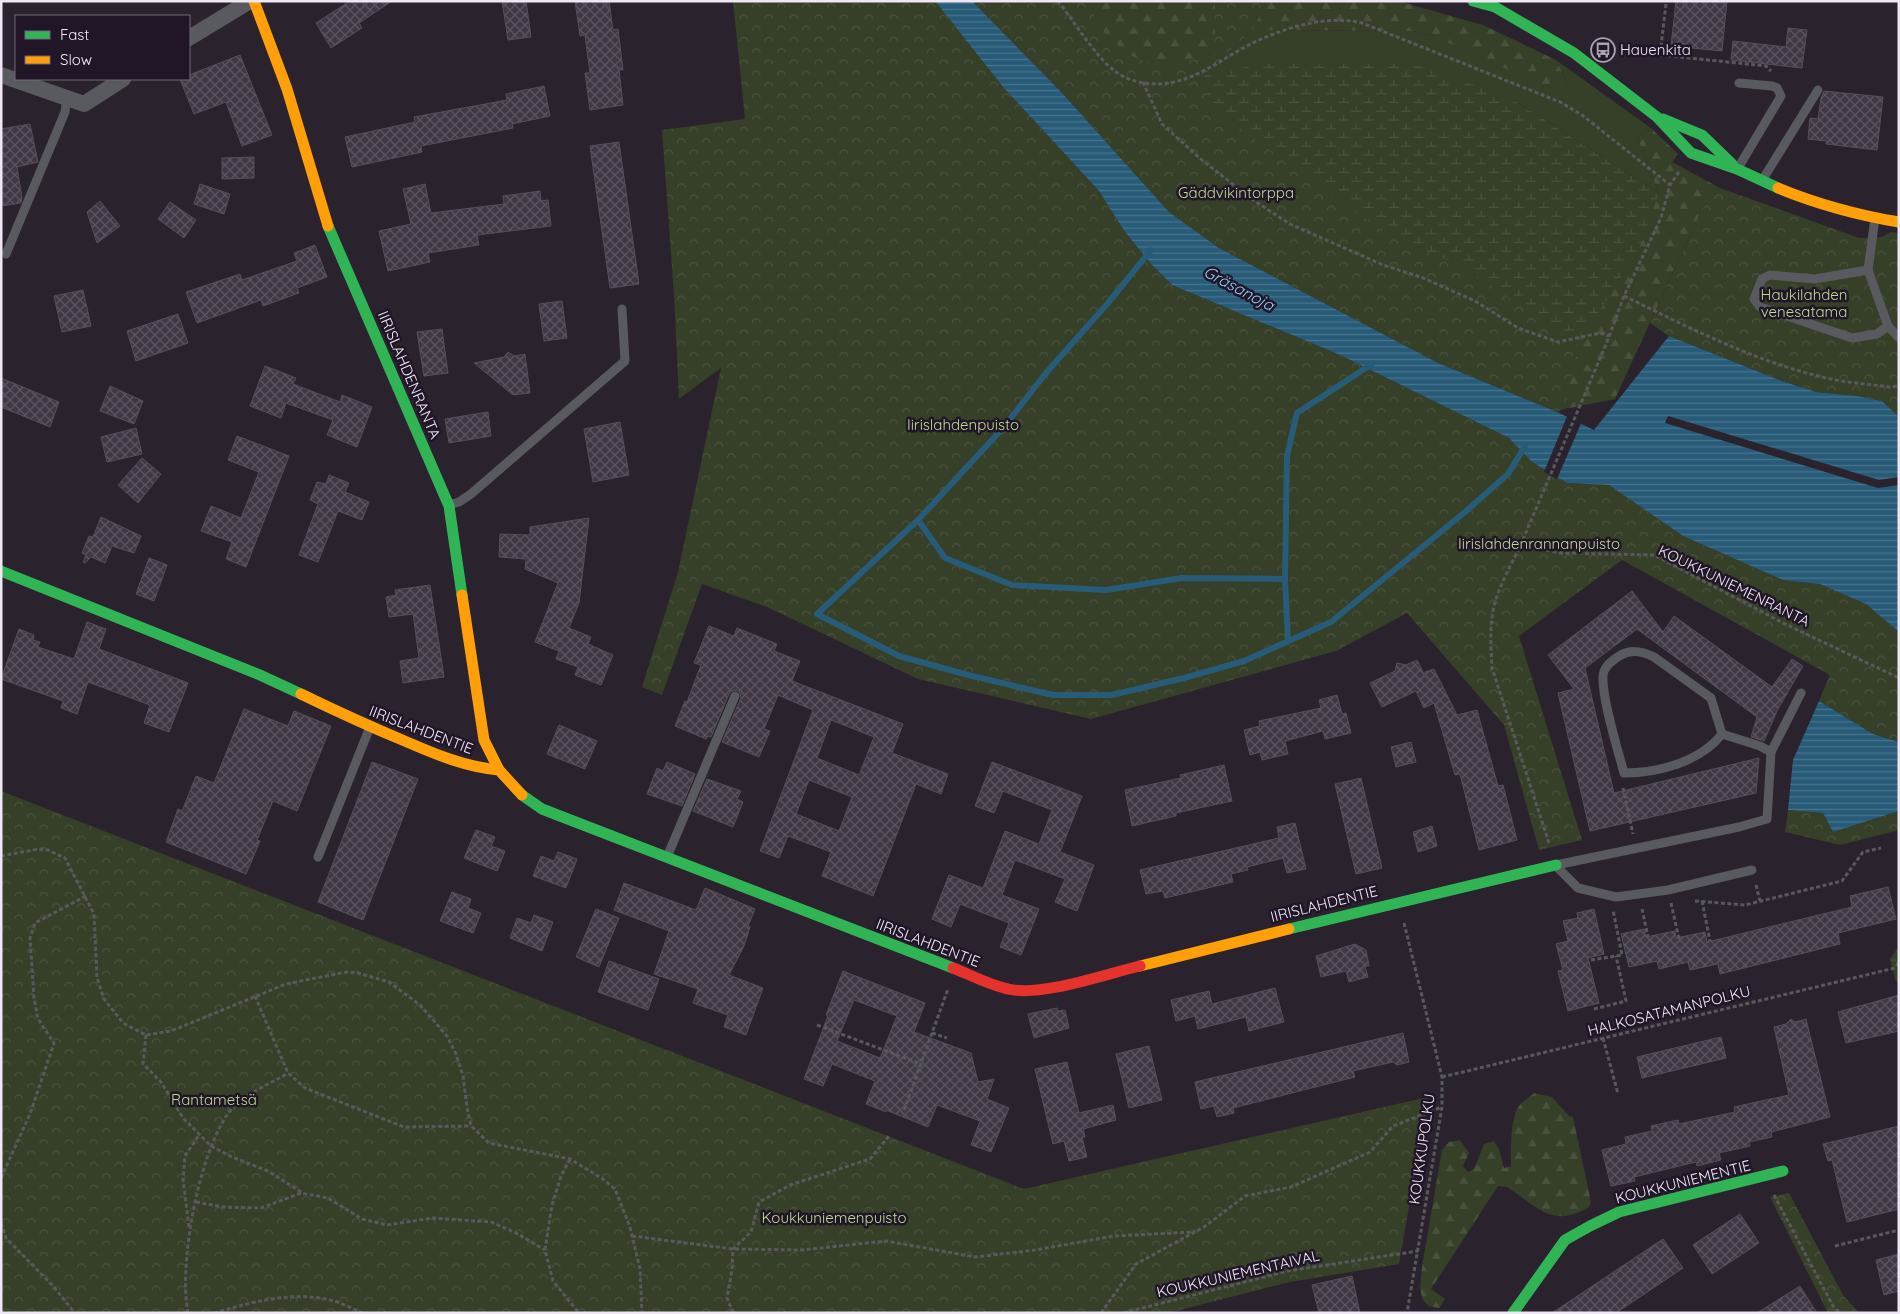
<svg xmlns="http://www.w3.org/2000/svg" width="1900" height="1314" viewBox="0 0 1900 1314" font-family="Quicksand,sans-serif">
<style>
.grass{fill:#363f28}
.forest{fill:url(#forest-firs)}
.wetland{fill:url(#wetland-marsh)}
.park{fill:url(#park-crowns)}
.water{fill:url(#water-rules)}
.pier{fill:#2a232d}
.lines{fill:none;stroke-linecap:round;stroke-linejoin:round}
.stream{stroke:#285b78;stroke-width:6}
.building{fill:url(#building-cross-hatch);stroke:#554f58;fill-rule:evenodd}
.path{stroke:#59595d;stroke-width:3;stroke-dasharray:4 2.5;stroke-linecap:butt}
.lane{stroke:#595a5f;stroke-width:9}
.street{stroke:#595a5f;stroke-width:16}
.fast{stroke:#30b455;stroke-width:11}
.slow{stroke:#ff9f0a;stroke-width:11}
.jam{stroke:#e5322d;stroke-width:11}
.labels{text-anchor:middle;stroke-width:5;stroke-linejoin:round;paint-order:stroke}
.poi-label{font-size:15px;fill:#efe7f4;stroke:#211528;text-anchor:start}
.park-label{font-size:15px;fill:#bedd90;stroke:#211528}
.street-label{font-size:15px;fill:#efe7f4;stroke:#211528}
.water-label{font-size:16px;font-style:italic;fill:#90d0f7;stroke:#211528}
</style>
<defs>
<pattern id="forest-firs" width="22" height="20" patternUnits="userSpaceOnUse" patternTransform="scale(1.25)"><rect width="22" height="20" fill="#363f28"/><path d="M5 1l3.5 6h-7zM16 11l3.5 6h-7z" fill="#4a523d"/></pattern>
<pattern id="wetland-marsh" width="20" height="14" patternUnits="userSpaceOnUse" patternTransform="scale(1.25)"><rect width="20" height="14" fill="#363f28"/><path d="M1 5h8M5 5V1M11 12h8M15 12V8" fill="none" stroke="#4a523d"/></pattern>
<pattern id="park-crowns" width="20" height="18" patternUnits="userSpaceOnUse" patternTransform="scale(1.25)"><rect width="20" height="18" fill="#363f28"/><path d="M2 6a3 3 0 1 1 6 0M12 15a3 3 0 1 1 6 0" fill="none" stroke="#4a523d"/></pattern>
<pattern id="water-rules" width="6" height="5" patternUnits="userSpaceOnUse" patternTransform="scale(1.25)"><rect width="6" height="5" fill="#285b78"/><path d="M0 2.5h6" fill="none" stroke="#48738c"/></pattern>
<pattern id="building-cross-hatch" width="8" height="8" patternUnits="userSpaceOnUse" patternTransform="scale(1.25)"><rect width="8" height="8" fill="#403844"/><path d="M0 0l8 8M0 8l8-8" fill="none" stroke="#5c5560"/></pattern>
</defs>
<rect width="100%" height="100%" fill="#2a232d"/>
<path class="grass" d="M1252 30 1414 31 1434 36 1568 84 1556 60 1651 128 1637 137 1659 193 1509 97 1204 75Z"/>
<g class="forest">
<path d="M972 1H1398L1483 25 1556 60 1568 84 1550 89 1434 36 1414 31 1252 30 1204 75 1383 232 1465 268 1659 193 1637 137 1651 128 1678 154 1672 162 1720 188 1702 209 1615 399 1564 409 1444 330 1138 177 1062 93Z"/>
<path d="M1534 1093 1552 1097 1569 1116 1573 1117 1591 1202 1589 1207C1552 1229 1538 1207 1507 1187L1498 1186 1431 1289 1445 1299 1439 1308 1429 1306 1423 1300 1420 1289 1422 1267 1442 1150 1449 1142 1460 1140 1469 1153 1463 1166 1468 1172 1474 1169 1484 1144 1494 1141 1499 1149 1504 1168 1511 1166C1511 1151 1510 1118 1519 1106 1523 1101 1530 1097 1534 1093Z"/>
</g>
<path class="wetland" d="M1262 64H1413L1509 97 1659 193 1640 246 1579 345 1465 268 1383 232 1213 109 1204 75Z"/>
<g class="park">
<path d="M733 1H935L1003 87 1099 191 1125 232 1152 265 1172 285 1340 355 1509 438 1532 462 1567 483 1609 485 1683 536 1783 580 1820 583 1866 604 1899 632V742L1873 734 1819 701 1830 675 1622 560 1519 636 1582 840 1539 850 1504 725 1407 613 1336 651 1091 719 918 679 767 607 702 584 662 695 642 687 678 572 721 368 679 399 674 295 662 130 745 119Z"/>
<path d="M972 1H1094V16L1102 30 1127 54 1158 67 1215 55V1H1268L1252 30 1204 75 1213 109 1383 232 1465 268 1579 345 1564 409 1557 412 1438 363 1219 248 1169 212 1062 93Z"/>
<path d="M1720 188 1859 238 1882 237 1891 232 1899 233V417L1882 401 1857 396 1816 392 1782 381 1669 336 1650 323 1702 209Z"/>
<path d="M1 791 1024 1189 1428 1097 1399 1264 1290 1282 1168 1313H1Z"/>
<path d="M1788 810 1823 813 1833 832 1899 811V830L1840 845 1785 832Z"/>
<path d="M1899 946V981L1896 982 1890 959Z"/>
<path d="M1789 1193 1843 1295 1859 1313H1828L1770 1197Z"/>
</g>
<g class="water">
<path d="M935 1H972L1062 93 1169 212 1219 248 1438 363 1557 412 1594 430 1669 336 1782 381 1816 392 1857 396 1882 401 1899 417V632L1866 604 1820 584 1783 580 1683 536 1609 485 1567 483 1532 462 1509 438 1340 355 1172 285 1152 265 1125 232 1099 191 1003 87Z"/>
<path d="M1819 701 1873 734 1899 742V811L1833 832 1823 813 1788 810 1793 760Z"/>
</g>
<g class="pier">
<path d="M1568 414 1582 421 1557 479 1544 472Z"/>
<path d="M1668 416 1879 480 1899 477V485L1878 488 1665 423Z"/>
</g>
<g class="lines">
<g class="stream">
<path d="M1151 250 1108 303 1046 373 1003 428 918 520 817 614 899 656 968 675 1053 695H1112L1184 678 1244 661 1331 622 1465 512 1508 474 1525 446"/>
<path d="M918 520 945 558 1012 585 1106 590 1182 578 1285 579 1288 642"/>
<path d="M1285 579 1287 456 1297 413 1372 364"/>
</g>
</g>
<g class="building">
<path d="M350 1H392L359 23 362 28 331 48 316 23Z"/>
<path d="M502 1H526L531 37 508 40Z"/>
<path d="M575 1H609L613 30 618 29 623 70H619L623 105 590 110 585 73H590L585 35 580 36Z"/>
<path d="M1676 1H1727L1722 51 1671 46Z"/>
<path d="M1788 28 1807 30 1802 68 1731 60 1733 41 1786 47Z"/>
<path d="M240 55 272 135 242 146 226 102 194 114 180 79H189V75Z"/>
<path d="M544 86 550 116 512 124 513 128 421 146 422 152 352 167 345 137 415 122 414 117 507 100 506 94Z"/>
<path d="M1824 91 1883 97 1877 150 1826 144 1827 141 1808 139 1810 118 1818 119 1821 98Z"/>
<path d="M30 124 38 162 17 167 22 198 21 203 1 206V129Z"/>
<path d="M619 142 639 284 610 288 590 146Z"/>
<path d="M254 157V178L222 179V158Z"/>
<path d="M200 184 230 194 224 214 194 204Z"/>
<path d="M425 184 431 213 504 204 503 196 540 191 541 201 548 200 551 226 477 235 479 245 428 253 430 262 388 271 379 231 411 224 403 189Z"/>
<path d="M100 201 120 226 97 243 87 212Z"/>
<path d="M170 202 196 220 184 238 158 219Z"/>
<path d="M315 245 327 277 297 288 299 293 263 306 261 300 197 323 186 292 240 274 242 280 297 261 294 253Z"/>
<path d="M83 290 91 326 62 332 54 296Z"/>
<path d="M562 301 567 338 544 341 539 304Z"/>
<path d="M178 314 188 343 136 361 127 331Z"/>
<path d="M442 329 448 373 424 376 417 332Z"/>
<path d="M508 352 514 356 525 354 530 393 513 395 474 363 504 357Z"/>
<path d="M265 366 296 378 293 384 340 402 342 395 372 407 357 447 327 435 333 420 286 403 281 418 250 406Z"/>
<path d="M1 378 59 402 50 427 1 407Z"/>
<path d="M110 386 143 401 134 424 100 411Z"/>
<path d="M488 412 491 436 449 443 445 419Z"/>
<path d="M620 422 629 475 593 482 584 429Z"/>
<path d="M136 428 142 454 107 462 101 437Z"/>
<path d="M237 436 289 456 246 567 226 559 232 542 201 531 211 506 241 518 259 472 228 460Z"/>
<path d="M142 458 161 474 138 503 118 485Z"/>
<path d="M329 475 349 483 345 492 369 502 362 520 338 511 318 562 299 555 318 504 310 500 317 482 326 484Z"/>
<path d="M101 517 141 536 134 553 112 546 105 563 91 557 85 563 83 562 86 555 82 553 89 536 93 537Z"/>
<path d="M589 518 579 603 569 628 591 637 588 644 613 655 601 685 575 675 578 667 556 659 559 651 535 642 558 583 525 569 526 559 499 557 500 534 530 535V527Z"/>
<path d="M149 558 167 565 154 601 136 594Z"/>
<path d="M430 585 444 677 403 683 400 661 419 658 413 614 389 617 386 597 396 595 395 590Z"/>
<path d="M1632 591 1663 632 1674 616 1772 687 1792 659 1803 666 1778 709 1764 741 1751 737 1757 717 1637 629 1585 668 1614 793 1759 758 1756 793 1590 831 1558 693 1574 689 1548 655Z"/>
<path d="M87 622 106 629 99 649 188 683 169 732 144 723 150 705 88 682 77 714 61 708 63 701 1 679 19 629 34 635 33 640 40 642 38 647 74 659Z"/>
<path d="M709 626 734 636 737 628 777 644 774 651 800 661 792 681 903 724 892 753 948 774 941 794 916 784 873 896 822 876 831 852 788 836 779 858 760 851 813 710 778 695 764 729 770 731 759 757 722 742 741 698 740 693 737 690 732 691 729 694 711 737 708 736 706 739 675 726 685 701 687 702 701 665 694 663ZM831 720 874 737 859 775 817 758ZM809 780 852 797 839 831 796 814Z"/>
<path d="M1417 660 1426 678 1425 672 1434 669 1457 715 1477 710 1498 786 1503 785 1517 840 1479 850 1460 774 1455 775 1434 703 1424 708 1416 691 1382 707 1370 683 1395 671 1397 663 1406 665Z"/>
<path d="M1337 695 1342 714 1346 713 1351 733 1325 739 1323 731 1285 741 1288 754 1262 760 1260 752 1250 755 1244 730 1260 726 1259 721 1321 708 1319 700Z"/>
<path d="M244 709 288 726 294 711 331 726 297 811 273 801 257 840 260 841 246 874 166 842 178 809 182 811 196 776 214 783Z"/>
<path d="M559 725 597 741 585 769 547 754Z"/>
<path d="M1411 742 1416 762 1396 767 1391 747Z"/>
<path d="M372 762 418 779 363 920 318 902Z"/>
<path d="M667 762 695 774 682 806 647 794 657 768 663 771Z"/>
<path d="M992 762 1082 796 1060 852 1094 865 1077 911 1055 902 1065 879 1015 860 1002 895 1039 909 1021 955 1000 947 1009 923 960 904 951 927 932 919 949 875 983 888 1005 831 1039 844 1052 810 1003 791 994 813 975 806Z"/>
<path d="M1224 765 1232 801 1176 813V816L1132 826 1125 790 1181 778 1180 775Z"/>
<path d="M1361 778 1382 868 1356 874 1335 784Z"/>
<path d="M707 779 741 791 737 799 743 802 733 827 693 811Z"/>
<path d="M1295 823 1306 869 1287 873 1283 858 1247 867 1248 870 1231 874 1233 882 1165 898 1163 891 1146 894 1140 870 1279 838 1277 827Z"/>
<path d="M1432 826 1437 846 1418 852 1413 832Z"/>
<path d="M476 830 495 837 491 846 505 851 497 871 464 858Z"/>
<path d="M558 852 577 859 566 888 533 876 541 856 554 861Z"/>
<path d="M624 883 696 910 705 888 755 909 748 926 750 927 744 946 729 975 763 988 746 1035 724 1027 728 1015 693 1003 698 989 654 974 669 931 614 910Z"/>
<path d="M1888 887 1896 919 1838 933 1840 944 1720 974 1718 964 1690 970 1688 962 1659 969 1657 961 1629 967 1621 934 1644 929 1646 937 1675 931 1676 938 1705 932 1707 942 1852 907 1850 896Z"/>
<path d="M452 892 471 899 468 908 481 913 473 933 440 921Z"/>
<path d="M596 909 619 918 599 967 576 957Z"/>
<path d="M1594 909 1604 954 1588 958 1599 1003 1568 1011 1558 971 1563 970 1556 944 1568 941 1563 921 1578 918 1577 913Z"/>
<path d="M534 915 553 922 542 951 510 938 517 918 531 923Z"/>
<path d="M1355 944 1366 950 1369 966H1365L1368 977 1349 982 1346 971 1321 977 1316 956Z"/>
<path d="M609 961 659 979 648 1010 598 992Z"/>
<path d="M843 971 925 1003 914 1032 971 1053 978 1082 994 1079 987 1099 1009 1108 991 1152 971 1145 980 1121 937 1105 928 1127 886 1110V1112L866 1104 875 1081 832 1064 823 1086 804 1079 828 1016 826 1015ZM854 1000 897 1016 880 1058 837 1041Z"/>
<path d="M1275 988 1284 1022 1249 1031 1246 1017 1198 1029 1195 1016 1176 1021 1171 1000 1209 991 1212 1004Z"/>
<path d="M1899 995V1031L1846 1043 1838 1012Z"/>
<path d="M1057 1008 1058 1011 1065 1010 1069 1028 1034 1038 1028 1014Z"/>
<path d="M1791 1019 1795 1022 1806 1019 1830 1117 1771 1132 1772 1137 1749 1142 1750 1146 1719 1153 1721 1160 1697 1166 1696 1162 1634 1177 1635 1181 1611 1186 1602 1150 1626 1144 1625 1137 1652 1131 1651 1126 1678 1120 1679 1124 1735 1112 1734 1107 1789 1095 1774 1027 1786 1024Z"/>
<path d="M1403 1033 1409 1062 1397 1065 1393 1062 1353 1071 1355 1077 1233 1108 1234 1113 1217 1117 1214 1106 1201 1109 1195 1082Z"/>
<path d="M1721 1037 1726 1058 1642 1078 1637 1057Z"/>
<path d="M1149 1046 1162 1100 1129 1108 1116 1054Z"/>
<path d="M1067 1062 1079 1113 1113 1105 1116 1120 1083 1129 1085 1137H1082L1087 1157 1069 1161 1064 1141 1053 1144 1035 1069Z"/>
<path d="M1899 1126V1209L1847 1222 1832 1160 1828 1161 1823 1144Z"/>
<path d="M1740 1214 1759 1243 1712 1274 1693 1245Z"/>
<path d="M1663 1239 1683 1268 1616 1313H1552Z"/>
<path d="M1899 1254V1291L1884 1295 1876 1260Z"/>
<path d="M1352 1276 1360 1313H1319L1312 1285Z"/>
<path d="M1800 1286 1817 1313H1757Z"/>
</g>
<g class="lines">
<g class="path">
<path d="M1058 1C1073 20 1097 59 1116 72 1124 78 1134 81 1144 83 1189 90 1221 57 1259 40 1291 26 1328 15 1362 23L1560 102 1582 115 1670 185"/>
<path d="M1666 4 1660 55 1766 66 1771 71"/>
<path d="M1143 82 1162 124 1203 161 1253 200 1290 224 1383 265 1421 277 1475 301 1518 328 1558 342 1600 333 1609 336"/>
<path d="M1624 296C1686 326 1748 358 1814 375 1839 382 1865 384 1890 387L1899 386"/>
<path d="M1521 544 1559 553 1654 555 1787 625 1899 678"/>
<path d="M1623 788 1633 834"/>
<path d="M1549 843 1492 668C1491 651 1490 634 1492 617 1494 595 1511 565 1521 544L1607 342 1624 296 1661 218 1670 185 1680 170"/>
<path d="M1 856 39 849 48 850 65 858 94 914 97 978 104 999 123 1023 146 1035 171 1031 286 984 346 972 358 973 389 982 420 1005 447 1036 456 1054 463 1076 467 1107 471 1126 489 1143 570 1159 603 1179 615 1189 630 1227 640 1269 642 1313"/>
<path d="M1756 885 1760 901"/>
<path d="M1695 901 1745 905 1842 881 1863 852 1881 848"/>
<path d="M1702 901 1710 941"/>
<path d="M1671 903 1679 939"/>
<path d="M1642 909 1648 937"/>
<path d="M1404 923 1442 1077V1107L1407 1313"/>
<path d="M1591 960 1622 955 1613 910"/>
<path d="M255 996 288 1073 305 1088 404 1127 471 1126"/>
<path d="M1594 1009 1626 1001 1616 956"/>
<path d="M817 1025 921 1064"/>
<path d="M932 1033 947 1038"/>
<path d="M146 1035 143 1064 161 1082 183 1118 211 1146 232 1157 268 1171 301 1192"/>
<path d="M1603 1038 1618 1094"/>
<path d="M1442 1077 1895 968 1899 962"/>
<path d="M904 1110 948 989"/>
<path d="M570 1159 561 1176 552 1205 545 1250 553 1281 579 1313"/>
<path d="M1 1178 30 1114 54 1043 38 1019 34 998 30 938 35 923 86 896"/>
<path d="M1774 1195 1833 1306 1840 1313"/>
<path d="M196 1202 223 1207 261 1208 301 1193 328 1198 362 1219 387 1225 432 1218 491 1222 516 1233 545 1250"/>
<path d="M1 1223 6 1238 52 1285 75 1313"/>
<path d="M189 1227 183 1180 185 1156 199 1135"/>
<path d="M632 1236 733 1249 802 1250 886 1241 975 1257 1035 1250 1114 1236 1195 1232"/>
<path d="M1835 1246 1899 1230"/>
<path d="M188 1313C178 1264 200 1141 235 1105 245 1095 275 1081 288 1073"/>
<path d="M214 1313C252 1302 291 1291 330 1300 341 1302 352 1309 363 1313"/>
<path d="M283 1313H289"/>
<path d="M733 1313 727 1298 732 1269 733 1249 751 1232 759 1202 790 1185 870 1159 889 1136"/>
<path d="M1101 1313 1136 1264 1204 1227 1245 1196 1291 1187 1370 1152 1393 1126 1442 1107"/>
<path d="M1123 1313 1288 1271 1418 1251"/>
</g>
<g class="lane">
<path d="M1738 168 1781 96 1777 88 1772 86 1739 83"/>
<path d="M1763 179 1818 90"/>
<path d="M1875 218 1868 270 1888 326 1899 338"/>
<path d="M6 254 65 112 67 97"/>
<path d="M1868 270 1815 279 1770 275 1762 279 1754 299 1760 307 1852 338 1877 334 1888 326"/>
<path d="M449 505 459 502 471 494 625 361 622 309"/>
<path d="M1722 734C1700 762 1658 773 1624 773 1619 754 1598 687 1604 671 1607 664 1614 659 1621 655 1631 649 1644 652 1654 657L1711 698 1722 734 1760 746 1771 752"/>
<path d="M318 857 370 727"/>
<path d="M667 857 735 696"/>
<path d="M1556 865 1739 827 1767 819 1771 752 1801 693"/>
<path d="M1556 866 1578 888 1616 897 1668 890 1752 870"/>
</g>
<g class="street">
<path d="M189 38 250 1"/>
<path d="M1 75 84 104 123 79"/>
</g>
<g class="fast">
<path d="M1473 1 1495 7 1574 53 1657 117 1691 153 1737 169 1778 188"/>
<path d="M1663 119 1702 135 1732 164"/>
<path d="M328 226 449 506 462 595"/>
<path d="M1 571 260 675 301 694"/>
<path d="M522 795 542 809 953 968"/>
<path d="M1289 929 1556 865"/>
<path d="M1513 1313 1565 1240 1590 1226 1619 1212 1783 1171"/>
</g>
<g class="slow">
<path d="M254 1 287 89 328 226"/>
<path d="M1778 188C1817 204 1857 215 1899 222"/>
<path d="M462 595 484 740 499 770"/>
<path d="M301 694C336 711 371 727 407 742 437 755 466 767 499 770L522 795"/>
<path d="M1140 966 1289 929"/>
</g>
<path class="jam" d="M953 968C971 975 989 985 1008 989 1042 997 1105 974 1140 966"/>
</g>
<defs>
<g id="bus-ring" transform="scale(1.25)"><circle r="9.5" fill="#211528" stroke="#aaa2ae" stroke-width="1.5"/><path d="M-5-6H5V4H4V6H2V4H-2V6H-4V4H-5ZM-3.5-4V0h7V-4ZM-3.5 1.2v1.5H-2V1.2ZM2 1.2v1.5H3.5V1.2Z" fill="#aaa2ae"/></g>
</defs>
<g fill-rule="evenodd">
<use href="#bus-ring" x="1603" y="50"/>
</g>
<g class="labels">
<g class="poi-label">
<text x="1620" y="55">Hauenkita</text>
</g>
<g class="park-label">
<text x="1236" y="198">Gäddvikintorppa</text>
<text x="1804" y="300">Haukilahden<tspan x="1804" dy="17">venesatama</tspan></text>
<text x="963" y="430">Iirislahdenpuisto</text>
<text x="1539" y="549">Iirislahdenrannanpuisto</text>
<text x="214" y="1105">Rantametsä</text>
<text x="834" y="1223">Koukkuniemenpuisto</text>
</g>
<g class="street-label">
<text transform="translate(409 375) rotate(67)" y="5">IIRISLAHDENRANTA</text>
<text transform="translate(1734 586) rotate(26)" y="5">KOUKKUNIEMENRANTA</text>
<text transform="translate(421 730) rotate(21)" y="5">IIRISLAHDENTIE</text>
<text transform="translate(1324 904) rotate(-14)" y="5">IIRISLAHDENTIE</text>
<text transform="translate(928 943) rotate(21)" y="5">IIRISLAHDENTIE</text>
<text transform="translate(1669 1011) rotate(-14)" y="5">HALKOSATAMANPOLKU</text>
<text transform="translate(1422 1149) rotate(-82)" y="5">KOUKKUPOLKU</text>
<text transform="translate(1683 1182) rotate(-14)" y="5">KOUKKUNIEMENTIE</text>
<text transform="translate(1238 1274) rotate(-13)" y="5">KOUKKUNIEMENTAIVAL</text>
</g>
<g class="water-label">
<text transform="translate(1239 288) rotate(28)" y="6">Gräsanoja</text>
</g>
</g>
<rect width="1900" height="1314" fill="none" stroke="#efe7f4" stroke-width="5"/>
<rect x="15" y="15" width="175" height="65" fill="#211528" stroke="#73697a"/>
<rect x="25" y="31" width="25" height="8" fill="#30b455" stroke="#73697a"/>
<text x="60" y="40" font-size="15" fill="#efe7f4">Fast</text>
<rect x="25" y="56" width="25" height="8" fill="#ff9f0a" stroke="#73697a"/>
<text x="60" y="65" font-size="15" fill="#efe7f4">Slow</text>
</svg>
